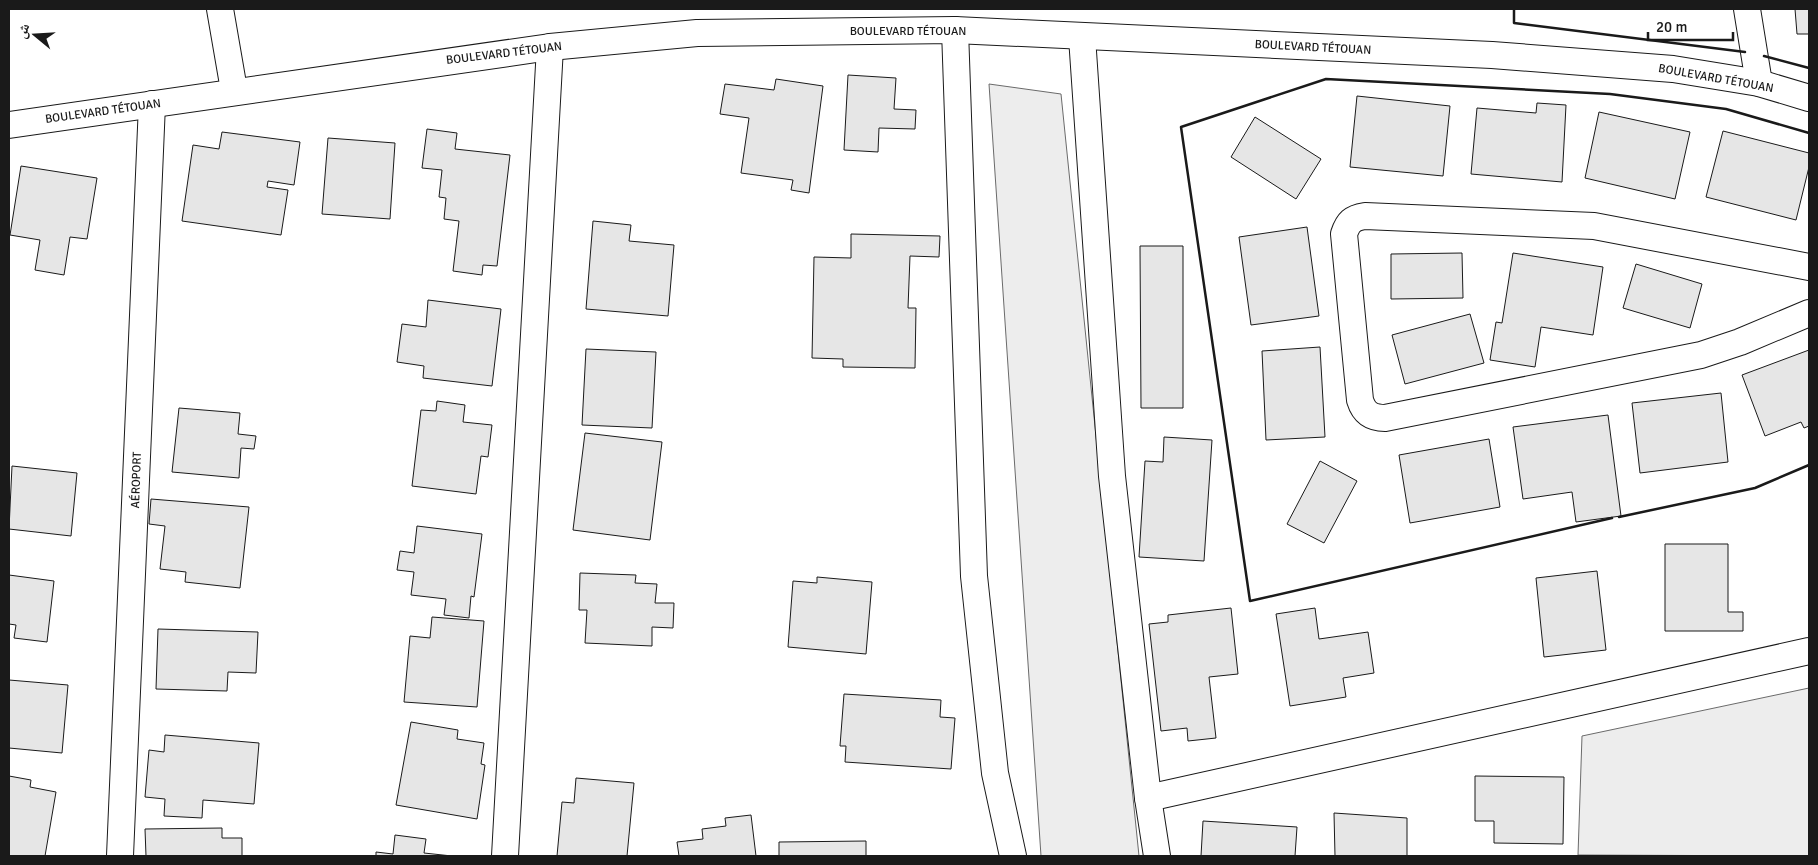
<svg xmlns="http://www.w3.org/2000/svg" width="1818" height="865" viewBox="0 0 1818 865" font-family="Signika,'Noto Naskh Arabic',sans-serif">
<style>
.built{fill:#ededed;stroke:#6a6a6a}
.building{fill:#e6e6e6;stroke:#1a1a1a}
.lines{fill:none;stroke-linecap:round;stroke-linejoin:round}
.street-casing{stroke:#1a1a1a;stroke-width:28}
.street{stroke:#fff;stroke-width:26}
.wall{stroke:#1a1a1a;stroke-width:2.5}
.labels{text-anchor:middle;stroke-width:4;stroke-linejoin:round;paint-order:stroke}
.street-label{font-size:12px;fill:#1a1a1a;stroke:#fff}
</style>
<rect width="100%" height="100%" fill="#fff"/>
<g class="built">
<path d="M989 84 1061 94 1139 856H1041Z"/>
<path d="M1809 688V856L1578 855 1582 736Z"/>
</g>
<g class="building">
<path d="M1795 9H1809V34H1797Z"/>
<path d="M848 75 896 78 894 109 916 110 915 129 879 128 878 152 844 150Z"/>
<path d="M776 79 823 86 809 193 791 190 793 180 741 173 749 118 720 114 725 84 774 90Z"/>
<path d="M1357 96 1450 106 1443 176 1350 167Z"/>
<path d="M1537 103 1566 105 1562 182 1471 174 1477 108 1536 113Z"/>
<path d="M1599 112 1690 132 1675 199 1585 178Z"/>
<path d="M1255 117 1321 159 1296 199 1231 157Z"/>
<path d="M427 129 457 133 455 149 510 155 497 266 483 265 482 275 453 271 459 221 444 219 446 198 439 197 442 170 422 168Z"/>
<path d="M1723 131 1809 153V167L1796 220 1706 197Z"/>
<path d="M222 132 300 142 294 185 268 181 267 187 288 190 281 235 182 221 193 145 219 149Z"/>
<path d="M328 138 395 143 390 219 322 214Z"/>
<path d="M21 166 97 178 87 239 70 237 64 275 35 270 40 240 10 235Z"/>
<path d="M593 221 631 225 629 241 674 245 668 316 586 309Z"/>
<path d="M1307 227 1319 316 1251 325 1239 237Z"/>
<path d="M851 234 940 236 939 257 910 256 908 308H916L915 368 843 367V359L812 358 814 257 851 258Z"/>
<path d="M1140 246H1183V408H1141Z"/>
<path d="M1462 253 1463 298 1391 299V254Z"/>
<path d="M1513 253 1603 267 1593 335 1541 327 1535 367 1490 360 1496 322 1502 323Z"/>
<path d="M1636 264 1702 284 1690 328 1623 308Z"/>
<path d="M428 300 501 309 492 386 423 378 424 366 397 362 402 324 426 327Z"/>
<path d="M1470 314 1484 363 1405 384 1392 335Z"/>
<path d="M1320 347 1325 437 1266 440 1262 351Z"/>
<path d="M586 349 656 352 652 428 582 425Z"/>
<path d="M1809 350V426L1804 428 1801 422 1765 436 1742 375Z"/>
<path d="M1721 393 1728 462 1640 473 1632 403Z"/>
<path d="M437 401 465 405 463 422 492 425 488 457 481 456 476 494 412 486 421 410 436 411Z"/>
<path d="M179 408 240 413 238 434 256 436 254 449 241 448 239 478 172 472Z"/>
<path d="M1608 415 1621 516 1576 522 1572 492 1523 499 1513 427Z"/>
<path d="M585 433 662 442 650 540 573 530Z"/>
<path d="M1164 437 1212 440 1204 561 1139 557 1145 461 1163 462Z"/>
<path d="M1489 439 1500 507 1410 523 1399 455Z"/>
<path d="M1320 461 1357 481 1324 543 1287 524Z"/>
<path d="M12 466 77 473 71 536 9 529Z"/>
<path d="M151 499 249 507 240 588 185 582 186 572 160 569 165 526 149 524Z"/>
<path d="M417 526 482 534 474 597 471 596 469 618 444 615 446 599 411 595 414 572 397 570 400 551 414 553Z"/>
<path d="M1665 544H1728V612H1743V631H1665Z"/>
<path d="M1597 571 1606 650 1544 657 1536 578Z"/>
<path d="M580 573 636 575 635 583 657 584 655 603H674L673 628 652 627V646L585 643 587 610H579Z"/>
<path d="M9 575 54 581 47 642 14 638 16 625 9 624Z"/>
<path d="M817 577 872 582 866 654 788 647 793 581 817 583Z"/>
<path d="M1231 608 1238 674 1209 677 1216 738 1188 741 1187 728 1161 731 1149 624 1168 622V615Z"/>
<path d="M1315 608 1319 639 1368 632 1374 673 1343 678 1346 697 1290 706 1276 614Z"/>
<path d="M432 617 484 621 477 707 404 702 410 636 430 638Z"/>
<path d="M158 629 258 632 256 673 228 672 227 691 156 689Z"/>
<path d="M9 680 68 685 62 753 9 748Z"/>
<path d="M844 694 941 700 940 717 955 718 951 769 845 762 846 746H840Z"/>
<path d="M411 722 458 730 457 739 484 743 481 764 485 765 477 819 396 805Z"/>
<path d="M165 735 259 743 254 804 203 800 202 818 164 816 165 799 145 797 149 750 164 752Z"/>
<path d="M9 776 31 780 30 787 56 792 45 856H9Z"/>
<path d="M1475 776 1564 777 1563 844 1494 843V821H1475Z"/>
<path d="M576 778 634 783 627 856H557L562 802 574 803Z"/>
<path d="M1334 813 1407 818V856H1335Z"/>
<path d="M751 815 756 856H679L677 842 703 839 702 829 726 826 725 818Z"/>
<path d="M1203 821 1297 827 1295 856H1201Z"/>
<path d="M222 828V838H242V856H146L145 829Z"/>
<path d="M395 835 426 839 424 853 452 856H376V852L393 854Z"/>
<path d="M866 841V856H779V842Z"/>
</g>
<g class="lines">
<g class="street-casing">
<g id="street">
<path d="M220 9 234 90"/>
<path d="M1747 9 1759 83"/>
<path d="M955 30 974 576 995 773 1013 856"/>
<path d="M1082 37 1112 476 1148 798 1157 856"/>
<path d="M9 125 550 47 697 33 955 30 1492 55 1673 69 1759 83 1809 98"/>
<path d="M1809 267 1594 226 1365 216C1352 218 1348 222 1344 234L1360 400C1364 413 1371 418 1385 418L1701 355 1740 342 1809 313"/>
<path d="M1148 798 1809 651"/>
<path d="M120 856 152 104"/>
<path d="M505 856 550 47"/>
</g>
</g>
<use href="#street" class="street"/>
<g class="wall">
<path d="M1514 9V23L1745 52"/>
<path d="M1764 56 1809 68"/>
<path d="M1619 517 1755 488 1809 465"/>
<path d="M1612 518 1250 601 1181 127 1326 79 1610 94 1726 109 1809 133"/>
</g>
</g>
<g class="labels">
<g class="street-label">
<text x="908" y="35">BOULEVARD TÉTOUAN</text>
<text transform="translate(1313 47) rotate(3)" y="4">BOULEVARD TÉTOUAN</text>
<text transform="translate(504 53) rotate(-7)" y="4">BOULEVARD TÉTOUAN</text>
<text transform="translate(1716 78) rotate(10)" y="4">BOULEVARD TÉTOUAN</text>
<text transform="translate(103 111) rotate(-8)" y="4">BOULEVARD TÉTOUAN</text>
<text transform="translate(136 480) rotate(-88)" y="4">AÉROPORT</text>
</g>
</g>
<rect width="1818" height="865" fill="none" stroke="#1a1a1a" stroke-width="20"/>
<g transform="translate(35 35) rotate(288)" stroke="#ffffff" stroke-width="4" paint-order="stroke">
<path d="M0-4L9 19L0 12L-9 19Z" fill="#1a1a1a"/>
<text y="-8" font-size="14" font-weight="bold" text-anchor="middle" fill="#1a1a1a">ش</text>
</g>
<path d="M1648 32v8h85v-8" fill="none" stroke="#1a1a1a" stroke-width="2.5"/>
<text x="1656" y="32" font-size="15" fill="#1a1a1a" stroke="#ffffff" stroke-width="4" paint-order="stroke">20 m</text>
</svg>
